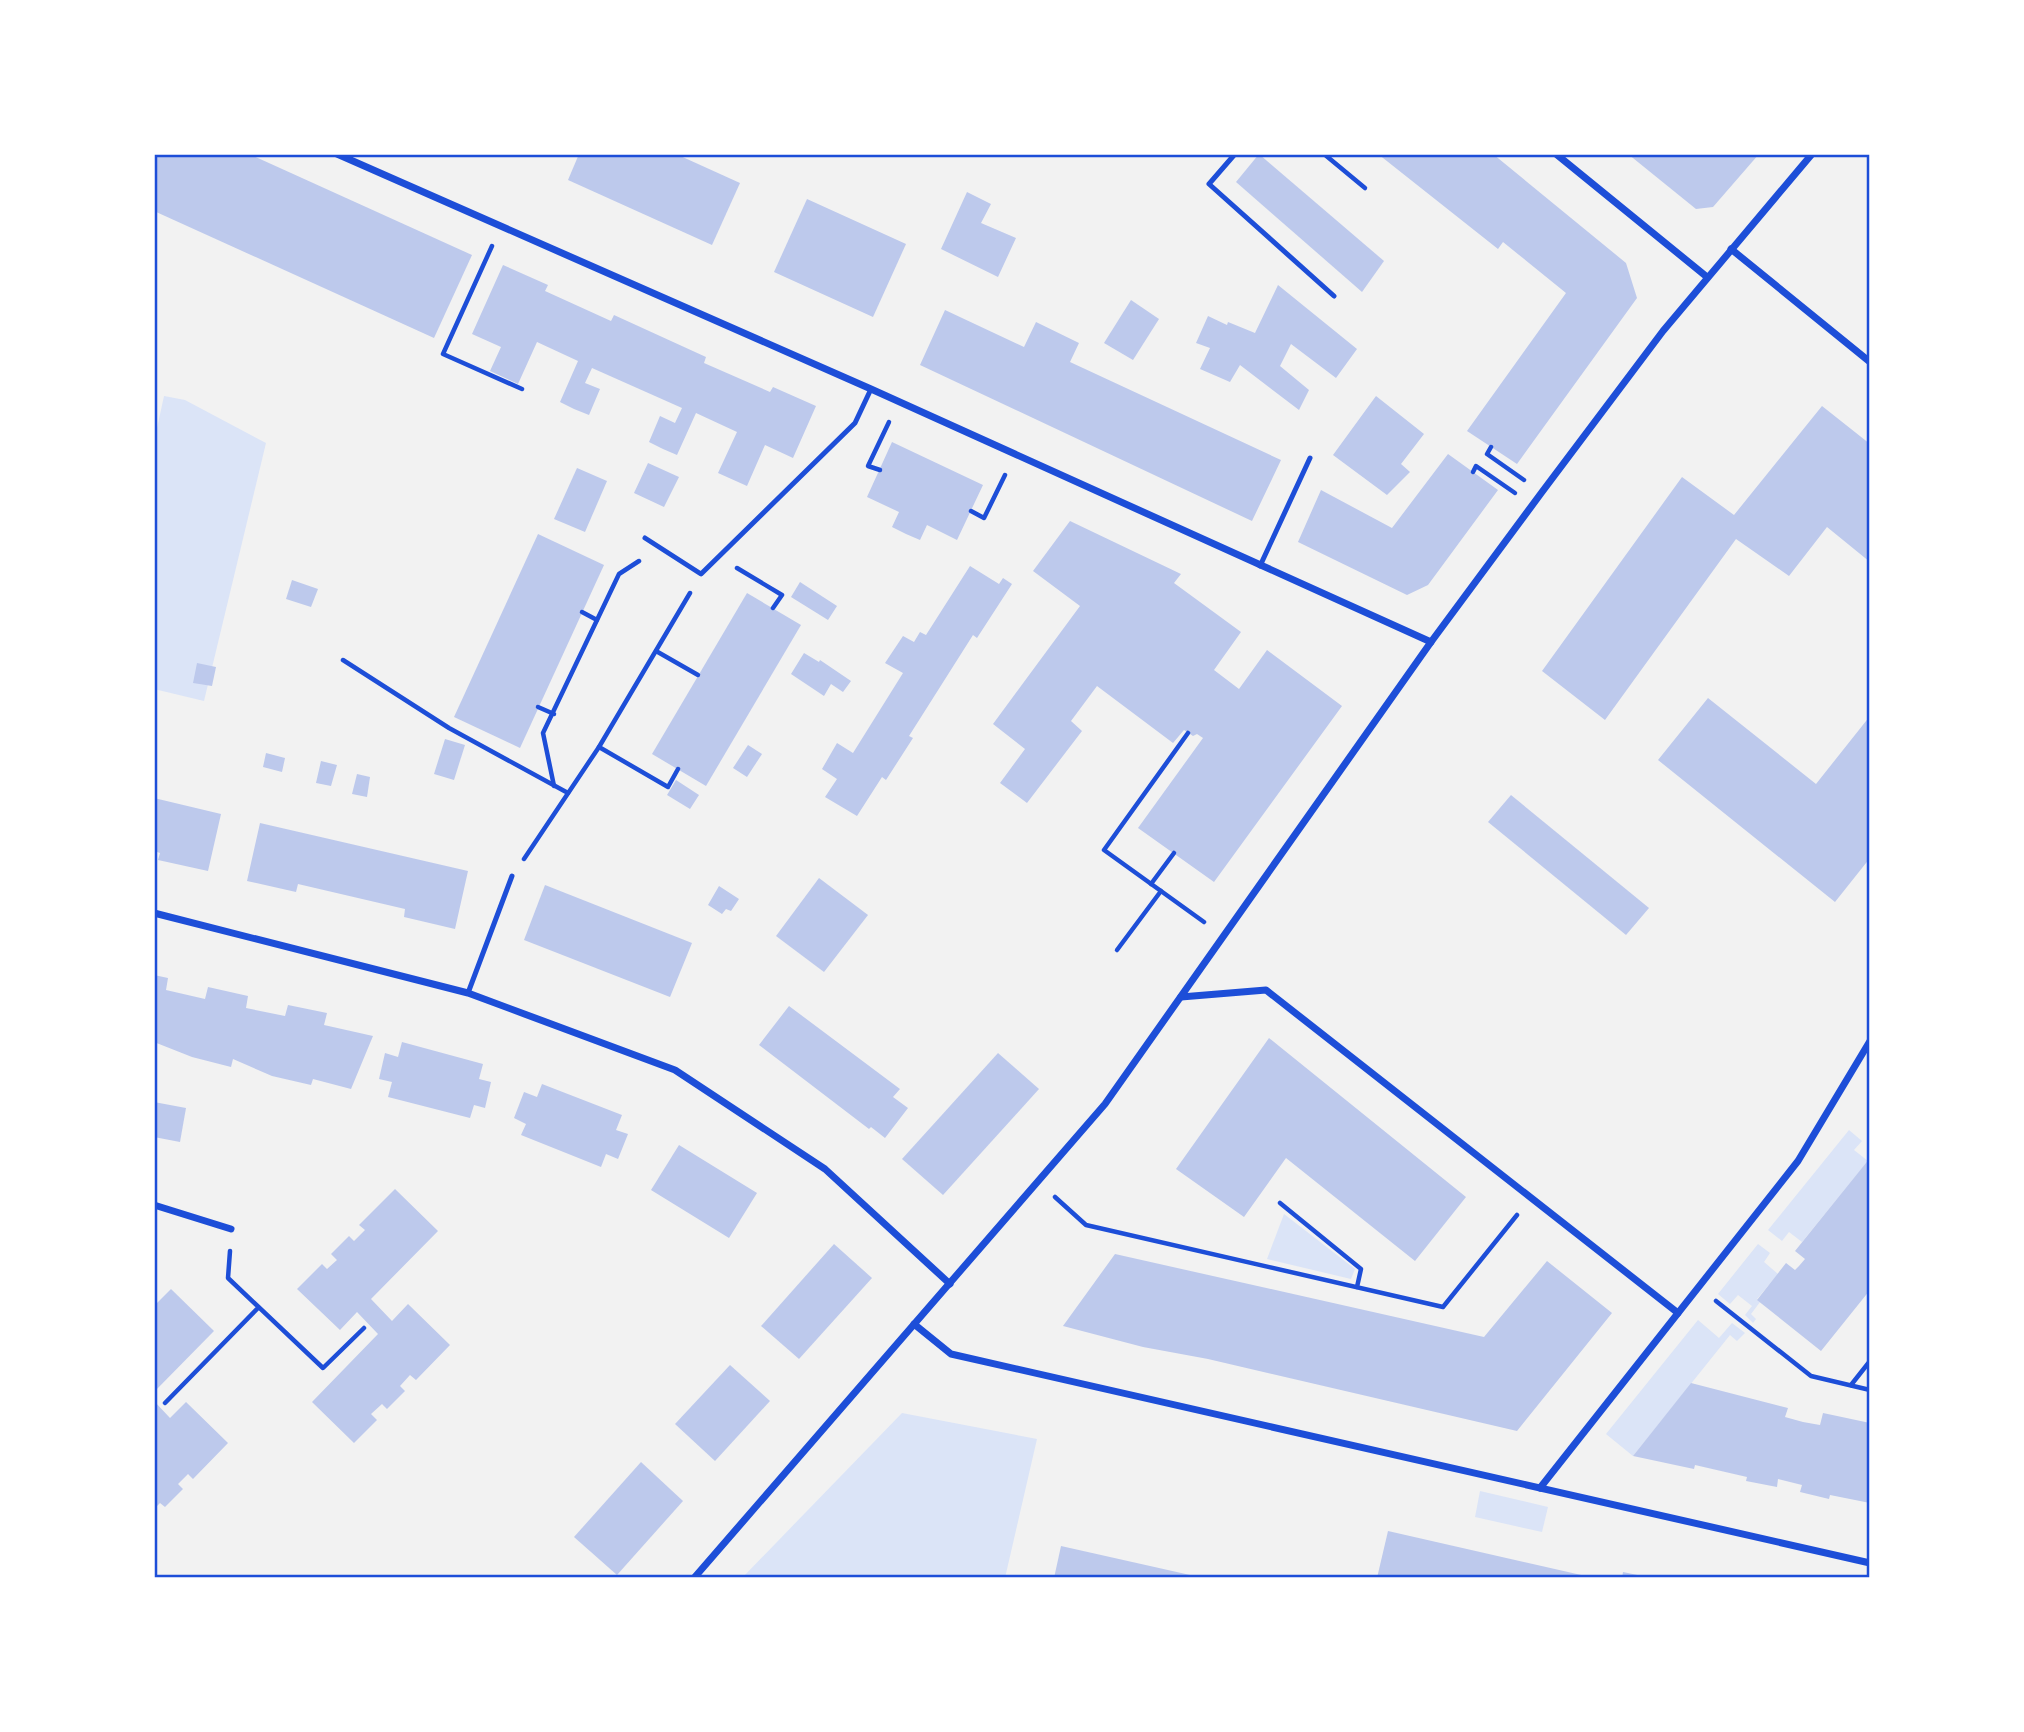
<svg xmlns="http://www.w3.org/2000/svg" width="2024" height="1732" viewBox="0 0 2024 1732" font-family="Quicksand,sans-serif">
<style>
.green{fill:#dbe4f7}
.building{fill:#bdc9ec}
.lines{fill:none;stroke-linecap:round;stroke-linejoin:round}
.path{stroke:#1d4ed8;stroke-width:4.5}
.service{stroke:#1d4ed8;stroke-width:5}
.minor{stroke:#1d4ed8;stroke-width:7}
.neatline{fill:none;stroke:#1d4ed8;stroke-width:2.5}
</style>
<rect width="100%" height="100%" fill="#f2f2f2"/>
<g class="green">
<path d="M164 396 185 400 266 443 204 701 154 689V442Z"/>
<path d="M1849 1130 1862 1141 1854 1150 1868 1161 1802 1242 1789 1232 1782 1241 1768 1230Z"/>
<path d="M1284 1214 1355 1269 1351 1279 1267 1259Z"/>
<path d="M1758 1244 1770 1253 1764 1262 1778 1274 1757 1299 1760 1302 1751 1314 1756 1319 1753 1323 1745 1315 1752 1306 1738 1295 1730 1304 1718 1294Z"/>
<path d="M1698 1320 1719 1338 1732 1323 1745 1333 1737 1341 1730 1335 1633 1456 1606 1434Z"/>
<path d="M902 1413 1037 1439 1005 1578H742Z"/>
<path d="M1480 1491 1548 1507 1542 1532 1475 1517Z"/>
</g>
<g class="building">
<path d="M154 154H249L472 255 434 338 154 211Z"/>
<path d="M579 154H676L740 183 712 245 568 180Z"/>
<path d="M1259 154 1384 261 1362 292 1236 182Z"/>
<path d="M1378 154H1493L1626 263 1637 298 1517 464 1467 431 1566 293 1503 242 1498 249Z"/>
<path d="M1628 154H1759L1713 207 1696 209Z"/>
<path d="M967 192 991 204 981 223 1016 238 998 277 941 249Z"/>
<path d="M807 199 906 244 873 317 774 272Z"/>
<path d="M503 265 548 285 545 291 611 321 614 315 706 357 704 363 770 392 773 387 816 406 793 458 765 445 747 486 718 473 737 432 696 413 677 455 663 449 649 442 660 416 675 423 682 408 592 368 585 383 600 389 589 415 574 409 560 402 578 361 537 342 518 384 490 371 501 347 472 334Z"/>
<path d="M1278 285 1357 349 1336 378 1291 344 1280 366 1309 390 1299 410 1240 365 1230 382 1200 369 1210 348 1196 343 1208 316 1227 325 1228 322 1255 333Z"/>
<path d="M1131 300 1159 319 1133 360 1104 343Z"/>
<path d="M945 310 1024 347 1036 322 1079 343 1070 362 1281 460 1252 521 920 365Z"/>
<path d="M1376 396 1424 434 1401 464 1410 472 1387 495 1333 455Z"/>
<path d="M1822 406 1870 444V562L1827 527 1789 576 1736 539 1605 720 1542 671 1682 477 1734 515Z"/>
<path d="M892 442 983 485 957 540 927 525 920 540 906 534 892 527 899 512 867 497Z"/>
<path d="M1448 454 1498 490 1428 585 1407 595 1298 542 1321 490 1392 528Z"/>
<path d="M648 463 679 477 664 507 634 493Z"/>
<path d="M577 468 607 481 585 532 554 519Z"/>
<path d="M1070 521 1181 574 1174 583 1241 632 1214 670 1239 689 1267 650 1342 706 1214 882 1138 828 1203 738 1197 734 1193 736 1184 730 1173 743 1097 686 1071 721 1082 731 1027 803 1000 783 1025 749 993 724 1080 606 1033 571Z"/>
<path d="M538 534 604 565 520 748 454 717Z"/>
<path d="M970 566 999 584 1003 578 1012 584 977 638 973 635 909 736 913 738 886 780 882 777 857 816 825 797 837 779 822 769 837 743 853 753 903 673 885 663 903 636 914 642 920 632 926 635Z"/>
<path d="M292 580 318 589 311 607 286 599Z"/>
<path d="M800 582 837 606 828 620 791 597Z"/>
<path d="M747 593 801 625 706 786 652 754Z"/>
<path d="M804 653 819 662 820 660 851 681 843 692 831 684 824 696 791 674Z"/>
<path d="M197 663 216 667 212 686 193 683Z"/>
<path d="M1708 698 1816 784 1870 716V858L1835 902 1658 760Z"/>
<path d="M445 739 465 745 454 780 434 774Z"/>
<path d="M748 745 762 754 747 777 733 768Z"/>
<path d="M266 753 285 758 282 772 263 767Z"/>
<path d="M321 761 337 765 331 786 316 783Z"/>
<path d="M357 774 370 777 367 797 352 794Z"/>
<path d="M676 780 699 795 690 809 667 795Z"/>
<path d="M1511 795 1649 908 1626 935 1488 822Z"/>
<path d="M154 798 221 814 208 871 158 860 160 853 154 851Z"/>
<path d="M260 823 468 871 455 929 404 917 405 909 298 884 296 892 247 881Z"/>
<path d="M819 878 868 915 824 972 776 936Z"/>
<path d="M545 885 692 943 670 997 524 940Z"/>
<path d="M719 886 739 899 731 911 726 909 722 914 708 905Z"/>
<path d="M154 975 168 978 166 990 205 999 208 987 248 996 246 1008 285 1016 288 1005 327 1013 324 1025 373 1036 351 1089 313 1079 311 1085 272 1076 233 1059 231 1067 192 1057 154 1042Z"/>
<path d="M789 1006 900 1089 893 1097 908 1108 885 1138 871 1127 869 1129 759 1045Z"/>
<path d="M1269 1038 1466 1197 1415 1261 1286 1158 1244 1217 1176 1169Z"/>
<path d="M402 1042 483 1064 479 1079 491 1082 485 1108 474 1105 470 1118 388 1097 392 1082 379 1079 385 1053 398 1057Z"/>
<path d="M998 1053 1039 1089 943 1195 902 1159Z"/>
<path d="M542 1084 622 1115 616 1130 628 1134 618 1159 606 1154 601 1167 521 1135 526 1124 514 1118 524 1092 537 1097Z"/>
<path d="M154 1102 186 1108 180 1142 154 1137Z"/>
<path d="M679 1145 757 1193 729 1238 651 1190Z"/>
<path d="M1870 1158V1290L1821 1351 1757 1300 1786 1263 1795 1270 1799 1266 1805 1259 1795 1251Z"/>
<path d="M395 1189 438 1231 371 1299 392 1321 408 1304 450 1345 416 1380 410 1375 400 1386 405 1391 387 1409 382 1404 371 1414 377 1420 354 1443 312 1402 378 1334 357 1312 340 1330 297 1289 322 1264 327 1269 337 1260 331 1254 349 1236 354 1241 365 1230 359 1225Z"/>
<path d="M834 1244 872 1278 799 1359 761 1326Z"/>
<path d="M1115 1254 1484 1337 1547 1261 1612 1313 1517 1431 1208 1359 1143 1347 1063 1326Z"/>
<path d="M171 1289 214 1331 154 1392V1306Z"/>
<path d="M730 1365 770 1401 715 1461 675 1424Z"/>
<path d="M1691 1383 1788 1408 1785 1417 1803 1422 1820 1425 1823 1413 1870 1423V1503L1830 1495 1829 1499 1800 1492 1802 1485 1778 1479 1777 1487 1746 1481 1747 1477 1695 1465 1694 1469 1633 1456Z"/>
<path d="M154 1401 170 1418 186 1402 228 1443 193 1479 188 1474 178 1484 183 1489 165 1507 160 1503 154 1509V1435L156 1432 154 1430Z"/>
<path d="M641 1462 683 1501 617 1575 574 1537Z"/>
<path d="M1388 1531 1590 1577V1578H1377Z"/>
<path d="M1061 1546 1199 1577V1578H1054Z"/>
<path d="M1623 1572 1647 1577V1578H1622Z"/>
</g>
<g class="lines">
<g class="path">
<path d="M1324 154 1365 188"/>
<path d="M492 246 443 354 522 389"/>
<path d="M1491 447 1487 454 1524 480"/>
<path d="M880 470 868 466 889 422"/>
<path d="M1473 472 1476 466 1515 493"/>
<path d="M971 511 984 518 1005 475"/>
<path d="M737 568 782 595 773 608"/>
<path d="M582 612 597 620"/>
<path d="M656 651 698 675"/>
<path d="M343 660 449 728 568 793"/>
<path d="M538 707 554 714"/>
<path d="M1188 733 1104 850 1204 922"/>
<path d="M599 747 668 787 678 769"/>
<path d="M554 786 543 733 619 574 639 561"/>
<path d="M524 859 599 747 690 593"/>
<path d="M1151 884 1174 853"/>
<path d="M1117 950 1161 891"/>
<path d="M1055 1197 1086 1225 1443 1307 1517 1215"/>
<path d="M1280 1203 1361 1269 1357 1287"/>
<path d="M230 1251 228 1278 323 1368 364 1328"/>
<path d="M1716 1301 1811 1376 1870 1390"/>
<path d="M1851 1385 1870 1361"/>
<path d="M165 1403 258 1308"/>
</g>
<g class="service">
<path d="M1235 154 1209 184 1334 296"/>
<path d="M645 538 701 574 855 423 871 389"/>
<path d="M1260 566 1310 458"/>
<path d="M468 993 512 876"/>
</g>
<g class="minor">
<path d="M337 154 871 389 1431 642"/>
<path d="M1556 154 1707 277"/>
<path d="M1731 249 1870 362"/>
<path d="M154 913 468 993 675 1070 825 1169 950 1284"/>
<path d="M1181 997 1266 990 1678 1313"/>
<path d="M154 1205 231 1229"/>
<path d="M914 1324 951 1354 1870 1563"/>
<path d="M1540 1488 1798 1161 1870 1041"/>
<path d="M694 1578 1105 1104 1431 642 1542 492 1663 331 1812 154"/>
</g>
</g>
<rect width="2024" height="1732" fill="none" stroke="#ffffff" stroke-width="312"/>
<rect x="156" y="156" width="1712" height="1420" class="neatline"/>
</svg>
